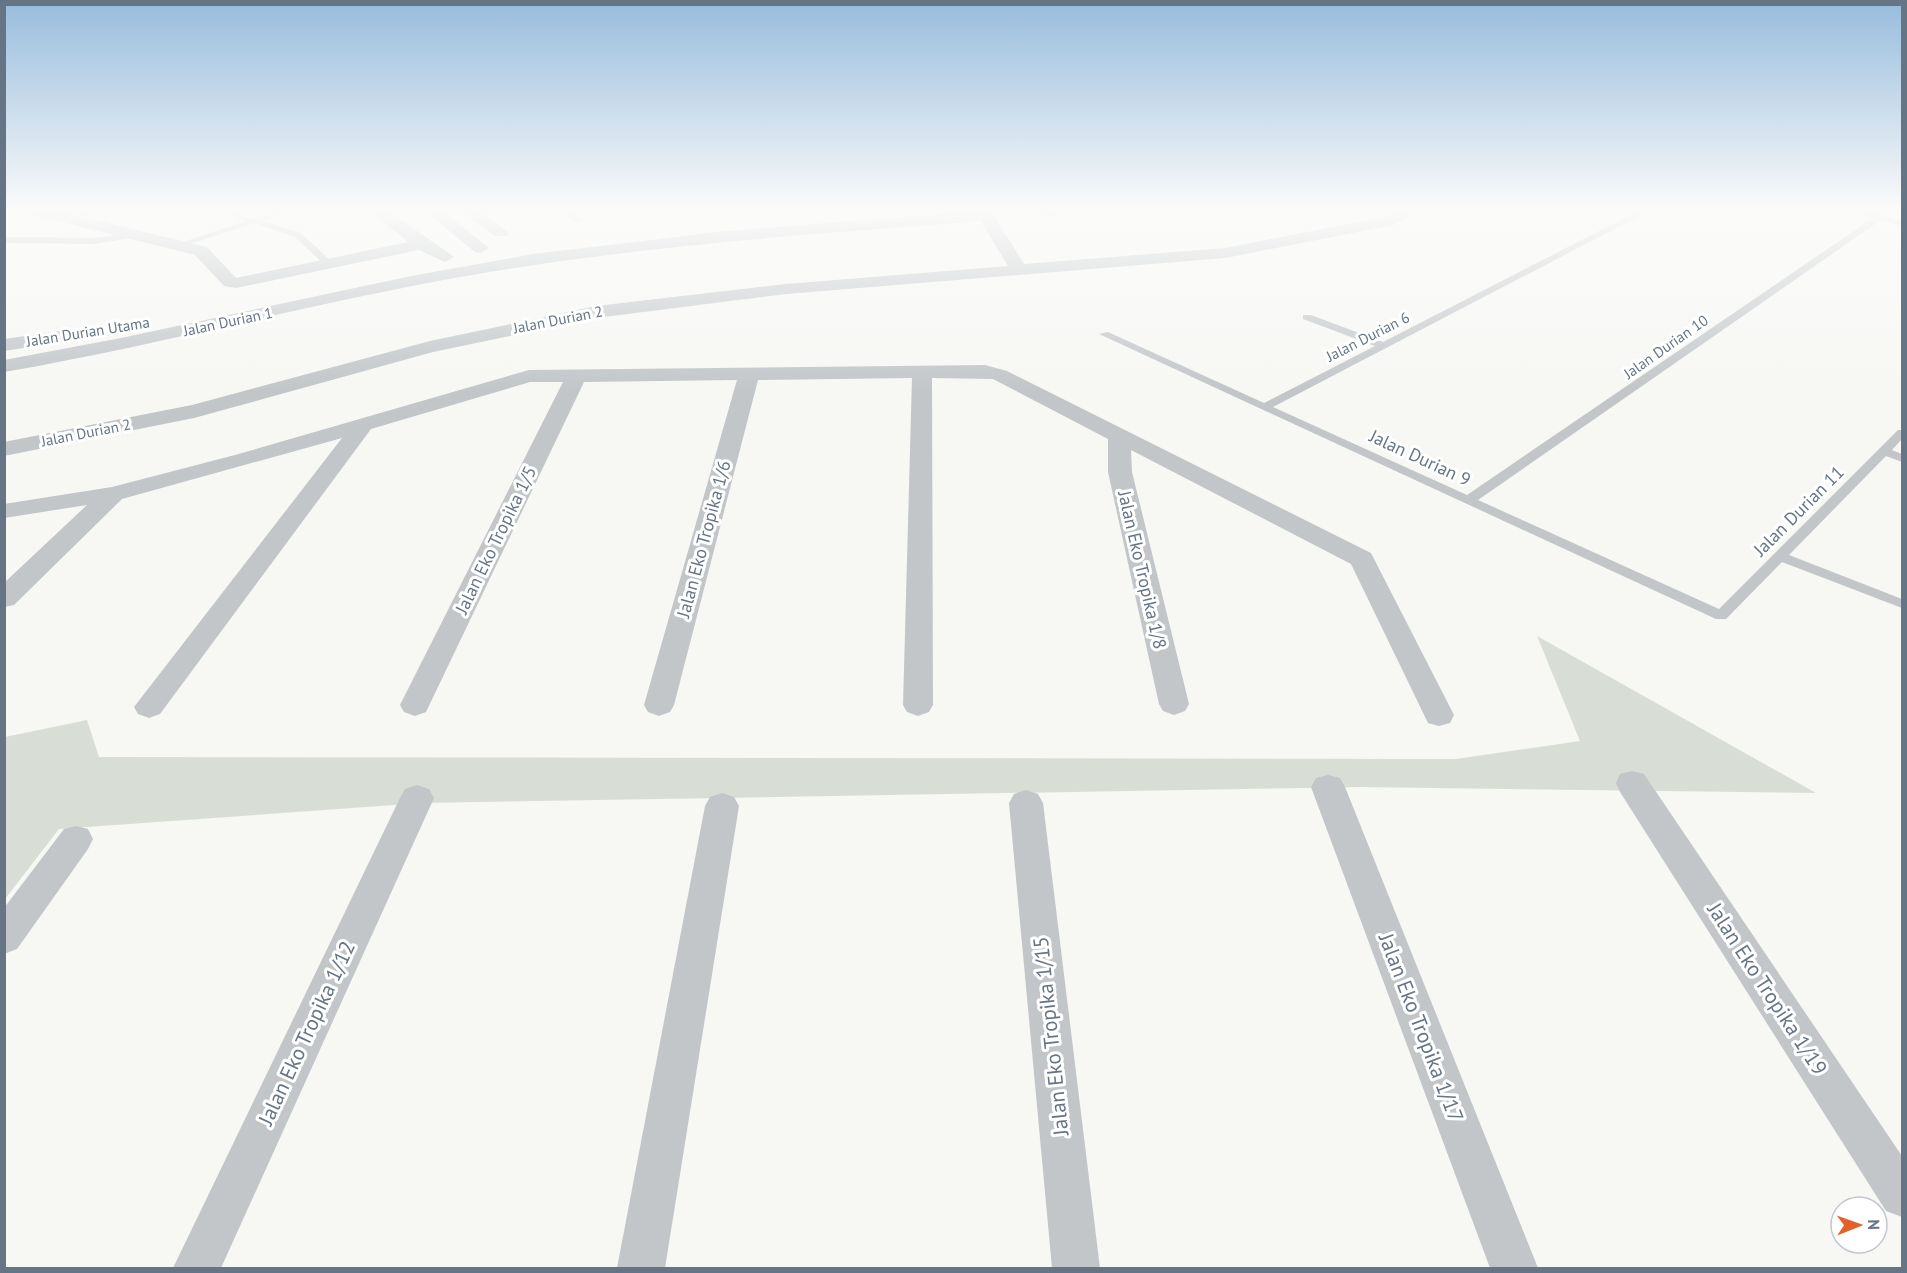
<svg xmlns="http://www.w3.org/2000/svg" width="1907" height="1273" viewBox="0 0 1907 1273" font-family="'PT Sans',sans-serif">
<style>
.green{fill:#d8ded5}
.lines{fill:none;stroke-linecap:round;stroke-linejoin:round}
.lane{fill:#c2c6c9;fill-rule:evenodd}
.street{fill:#c2c6c9;fill-rule:evenodd}
.labels{text-anchor:middle;stroke-width:6;stroke-linejoin:round;paint-order:stroke}
.far-street-label{font-size:15px;fill:#667585;stroke:#fff}
.street-label{font-size:18px;fill:#667585;stroke:#fff}
.near-street-label{font-size:21px;fill:#667585;stroke:#fff}
</style>
<rect width="100%" height="100%" fill="#f7f7f4"/>
<path class="green" d="M1537 636 1816 793 1361 787 422 803 59 829 5 899V737L87 720 99 757 1456 759 1580 741Z"/>
<g class="lines">
<g class="lane">
<path d="M85 211H98L69 222 65 219Z"/>
<path d="M221 211C234 211 244 218 254 218 263 218 275 211 287 211L263 221 301 233 334 264 326 266 295 237 255 223 177 248V244L246 221Z"/>
<path d="M559 211H569L583 221 576 223Z"/>
<path d="M1638 211H1649L1273 407 1467 495 1873 218 1851 211H1866L1902 221V226L1881 220 1478 500 1719 609 1898 430H1902V439L1892 450 1902 454V462L1886 456 1789 555 1902 599V608L1782 562 1726 619H1716L1099 334 1108 332 1264 403 1375 346 1303 319V315H1311L1383 342Z"/>
<path d="M133 232 137 235 136 237 94 244 4 243V237L94 238Z"/>
</g>
<g class="street">
<path d="M28 211H57L207 247 236 278 408 242 371 211H389L454 257 445 262 419 250 236 288 224 286 195 255 30 214Z"/>
<path d="M425 211H443L489 248 481 253 475 252Z"/>
<path d="M461 211H480L509 233 507 236H495Z"/>
<path d="M975 211H991L1024 264 1225 248 1389 216 1393 211H1409V217L1393 225 1225 258 786 294 596 318 433 352 194 418 4 456V442L192 405 430 341 596 306 786 284 1008 266 981 221C811 234 640 246 472 275 315 302 161 345 4 372V360L121 338 411 276 533 254 727 231Z"/>
<path d="M1068 211 1066 214 1047 217 1039 212Z"/>
<path d="M89 327 99 333 96 337 4 351V339Z"/>
<path d="M985 365 1007 371 1371 553 1454 715 1450 723 1439 726 1428 723 1351 564 1131 450 1132 472 1189 704 1185 711 1174 715 1163 711 1159 704 1108 472V439L993 379 932 378 933 705 929 712 918 716 907 712 903 705 912 378 758 380 674 705 670 712 659 716 648 712 644 705 737 380 584 382 426 712 415 716 404 712 400 705 563 382H530L371 429 160 714 149 718 138 714 134 707 342 438 122 499 14 605 4 607V583L87 505 4 518V504L112 487 235 455 529 370Z"/>
<path d="M1632 771 1644 774 1902 1156V1217L1886 1211 1620 792 1616 783 1620 774Z"/>
<path d="M1328 775 1340 778 1345 787 1538 1268H1490L1311 787 1316 778Z"/>
<path d="M417 785 429 789 434 798 221 1268H173L400 798 405 789Z"/>
<path d="M1026 790 1038 794 1043 803 1100 1268H1052L1009 803 1014 794Z"/>
<path d="M722 793 734 797 739 806 665 1268H617L705 806 710 797Z"/>
<path d="M76 826 88 829 93 839 88 849 17 949 4 954V908L64 829Z"/>
</g>
</g>
<linearGradient id="sky" x2="0" y2="1"><stop stop-color="#97bcdd"/><stop offset="0.54" stop-color="#fbfbfa"/><stop offset="1" stop-color="#fbfbfa" stop-opacity="0"/></linearGradient>
<rect width="1907" height="390" fill="url(#sky)"/>
<g class="labels">
<g class="far-street-label">
<text transform="translate(558 320) rotate(-11)" y="5">Jalan Durian 2</text>
<text transform="translate(228 322) rotate(-12)" y="5">Jalan Durian 1</text>
<text transform="translate(88 332) rotate(-9)" y="5">Jalan Durian Utama</text>
<text transform="translate(1368 337) rotate(-27)" y="5">Jalan Durian 6</text>
<text transform="translate(1666 347) rotate(-35)" y="5">Jalan Durian 10</text>
<text transform="translate(86 433) rotate(-11)" y="5">Jalan Durian 2</text>
</g>
<g class="street-label">
<text transform="translate(1420 458) rotate(25)" y="6">Jalan Durian 9</text>
<text transform="translate(1799 511) rotate(-45)" y="6">Jalan Durian 11</text>
<text transform="translate(704 539) rotate(-75)" y="6">Jalan Eko Tropika 1/6</text>
<text transform="translate(496 540) rotate(-64)" y="6">Jalan Eko Tropika 1/5</text>
<text transform="translate(1142 570) rotate(77)" y="6">Jalan Eko Tropika 1/8</text>
</g>
<g class="near-street-label">
<text transform="translate(1767 989) rotate(57)" y="7">Jalan Eko Tropika 1/19</text>
<text transform="translate(1421 1028) rotate(69)" y="7">Jalan Eko Tropika 1/17</text>
<text transform="translate(307 1033) rotate(-65)" y="7">Jalan Eko Tropika 1/12</text>
<text transform="translate(1051 1036) rotate(-96)" y="7">Jalan Eko Tropika 1/15</text>
</g>
</g>
<rect width="1907" height="1273" fill="none" stroke="#667585" stroke-width="12"/>
<g transform="translate(1859 1225) rotate(89)"><circle r="28" fill="#ffffff" stroke="#c2c8ce" stroke-width="1.5"/>
<path d="M0-4.5L10 22L0 15L-10 22Z" fill="#e26129"/>
<text y="-9" font-size="16" font-weight="bold" text-anchor="middle" fill="#667585">N</text>
</g>
</svg>
